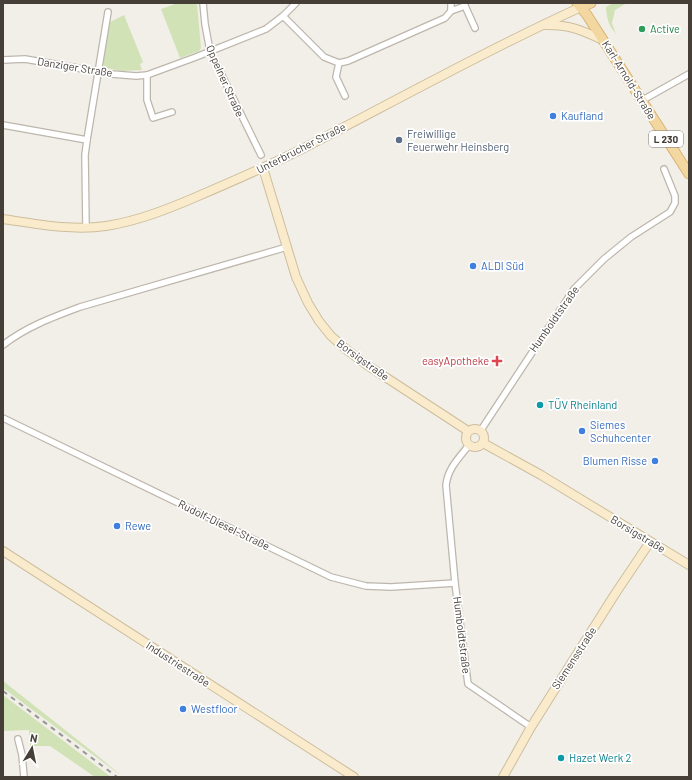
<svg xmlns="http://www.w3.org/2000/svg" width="692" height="780" viewBox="0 0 692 780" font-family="Barlow,sans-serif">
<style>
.green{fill:#d1e2b6}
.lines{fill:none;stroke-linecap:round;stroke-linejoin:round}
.street-casing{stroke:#bdb6ac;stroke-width:8}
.secondary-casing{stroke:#cdbe9d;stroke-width:10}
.primary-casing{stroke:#d7b372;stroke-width:11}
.street{stroke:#fff;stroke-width:5.5}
.secondary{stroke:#f9ebcc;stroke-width:8}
.primary{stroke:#f3d7a1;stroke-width:9}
.rail{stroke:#969696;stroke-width:2;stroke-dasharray:5 5;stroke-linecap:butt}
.leisure-dot{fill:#2e9e5b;stroke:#fff;stroke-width:1.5}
.shop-dot{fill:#3f7fe0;stroke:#fff;stroke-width:1.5}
.service-dot{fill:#5c6f8a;stroke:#fff;stroke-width:1.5}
.health-dot{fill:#e0444e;stroke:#fff;stroke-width:1.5}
.culture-dot{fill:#0f9aa8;stroke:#fff;stroke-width:1.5}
.labels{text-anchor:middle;stroke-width:3.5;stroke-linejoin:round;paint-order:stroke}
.shield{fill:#fff;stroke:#7d7974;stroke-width:1}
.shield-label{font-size:10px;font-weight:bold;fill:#453f38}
.leisure-label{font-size:11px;fill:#27864d;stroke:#fff;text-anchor:start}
.street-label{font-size:11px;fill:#453f38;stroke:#fff}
.shop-label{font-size:11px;fill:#366cbe;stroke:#fff;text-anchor:start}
.service-label{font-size:11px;fill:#4e5e75;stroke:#fff;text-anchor:start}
.health-label{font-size:11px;fill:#be3a42;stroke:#fff;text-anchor:end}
.culture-label{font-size:11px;fill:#0d838f;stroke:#fff;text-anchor:start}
</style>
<rect width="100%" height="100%" fill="#f2efe9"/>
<g class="green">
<path d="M178 3H197L201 48 199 51 180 58 161 9Z"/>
<path d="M613 3H627L615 10 612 23 616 34C608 24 607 20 606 7Z"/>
<path d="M124 15 143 62 140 64 142 70 122 71 106 68 103 64 110 22Z"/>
<path d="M3 681 93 752 123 777 3 688Z"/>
<path d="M3 695 111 777H95L50 746H30L29 730 3 731Z"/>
</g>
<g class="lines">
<g class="street-casing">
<g id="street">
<path d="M203 3 205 24 210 51 261 155"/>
<path d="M465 6 475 28"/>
<path d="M451 11 465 6 464 4"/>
<path d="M283 16 324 57 339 63 348 61 445 18 451 11V3"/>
<path d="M3 60 25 59 112 74 136 76 147 75 196 57 266 29 283 16 296 3"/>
<path d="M339 63 336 77 345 96"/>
<path d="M147 75V100L153 118 172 112"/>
<path d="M641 101 689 74"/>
<path d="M3 125 87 140 108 12"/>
<path d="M86 227 85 155 87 140"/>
<path d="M3 345C26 327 53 317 80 307L287 247"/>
<path d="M3 418 331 577 366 586 391 587 455 583"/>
<path d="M481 430 574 289 604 259 631 237 670 212 675 203V196L664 169"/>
<path d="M469 445C459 458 448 468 446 485L455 583 468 684 531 727"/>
<path d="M18 739 22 755 24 777"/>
</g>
</g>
<g class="secondary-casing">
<g id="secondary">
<path d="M546 25C571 25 581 30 603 40"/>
<path d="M263 168 296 277 308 303 319 321 331 336 347 350 367 365 468 431"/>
<path d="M3 219C37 224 72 231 106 226 138 221 168 209 196 197 231 182 266 167 300 150 393 102 485 51 581 7"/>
<circle cx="475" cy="438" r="9"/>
<path d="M483 443 541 475 689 565"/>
<path d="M3 551 354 777"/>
<path d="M503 777 531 727 615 594 650 542"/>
</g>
</g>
<g class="primary-casing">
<g id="primary">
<path d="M577 3 587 15 689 174"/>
<path d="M581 7 591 3"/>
</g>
</g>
<use href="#street" class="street"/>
<use href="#secondary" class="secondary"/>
<use href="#primary" class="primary"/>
<path class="rail" d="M3 691 117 777"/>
</g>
<circle class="leisure-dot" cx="642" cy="29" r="4"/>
<g class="shop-dot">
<circle cx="553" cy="116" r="4"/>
<circle cx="473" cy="266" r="4"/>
<circle cx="582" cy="431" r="4"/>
<circle cx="655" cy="461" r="4"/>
<circle cx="117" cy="526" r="4"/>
<circle cx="183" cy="709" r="4"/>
</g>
<circle class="service-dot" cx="399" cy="140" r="4"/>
<path class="health-dot" d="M495 355h4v4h4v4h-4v4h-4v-4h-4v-4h4z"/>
<g class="culture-dot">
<circle cx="540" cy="405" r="4"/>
<circle cx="561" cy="758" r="4"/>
</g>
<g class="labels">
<rect class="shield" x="649" y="131" width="34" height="16" rx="3"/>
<g class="shield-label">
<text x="666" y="143">L 230</text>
</g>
<g class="leisure-label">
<text x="650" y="33">Active</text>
</g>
<g class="street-label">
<text transform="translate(75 67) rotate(9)" y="4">Danziger Straße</text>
<text transform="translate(629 80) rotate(58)" y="4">Karl-Arnold-Straße</text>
<text transform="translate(225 81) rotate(66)" y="4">Oppelner Straße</text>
<text transform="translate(301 148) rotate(-27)" y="4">Unterbrucher Straße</text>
<text transform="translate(554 319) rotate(-55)" y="4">Humboldtstraße</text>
<text transform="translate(363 360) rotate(36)" y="4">Borsigstraße</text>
<text transform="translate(224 525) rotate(26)" y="4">Rudolf-Diesel-Straße</text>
<text transform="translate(638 534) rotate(31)" y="4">Borsigstraße</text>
<text transform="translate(462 635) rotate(83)" y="4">Humboldtstraße</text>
<text transform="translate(574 658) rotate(-57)" y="4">Siemensstraße</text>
<text transform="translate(178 664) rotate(33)" y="4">Industriestraße</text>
</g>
<g class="shop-label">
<text x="561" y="120">Kaufland</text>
<text x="481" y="270">ALDI Süd</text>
<text x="590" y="429">Siemes<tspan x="590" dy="13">Schuhcenter</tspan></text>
<text x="647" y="465" text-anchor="end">Blumen Risse</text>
<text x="125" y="530">Rewe</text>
<text x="191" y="713">Westfloor</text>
</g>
<g class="service-label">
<text x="407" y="138">Freiwillige<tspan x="407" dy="13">Feuerwehr Heinsberg</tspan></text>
</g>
<g class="health-label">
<text x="489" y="365">easyApotheke</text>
</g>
<g class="culture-label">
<text x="548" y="409">TÜV Rheinland</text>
<text x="569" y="762">Hazet Werk 2</text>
</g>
</g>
<rect width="692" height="780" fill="none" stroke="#453f38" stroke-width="8"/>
<g transform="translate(32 748) rotate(10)" stroke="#ffffff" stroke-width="3" paint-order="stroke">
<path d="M0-3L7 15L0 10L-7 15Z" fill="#453f38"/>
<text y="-6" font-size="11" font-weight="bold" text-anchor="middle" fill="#453f38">N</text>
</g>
</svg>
